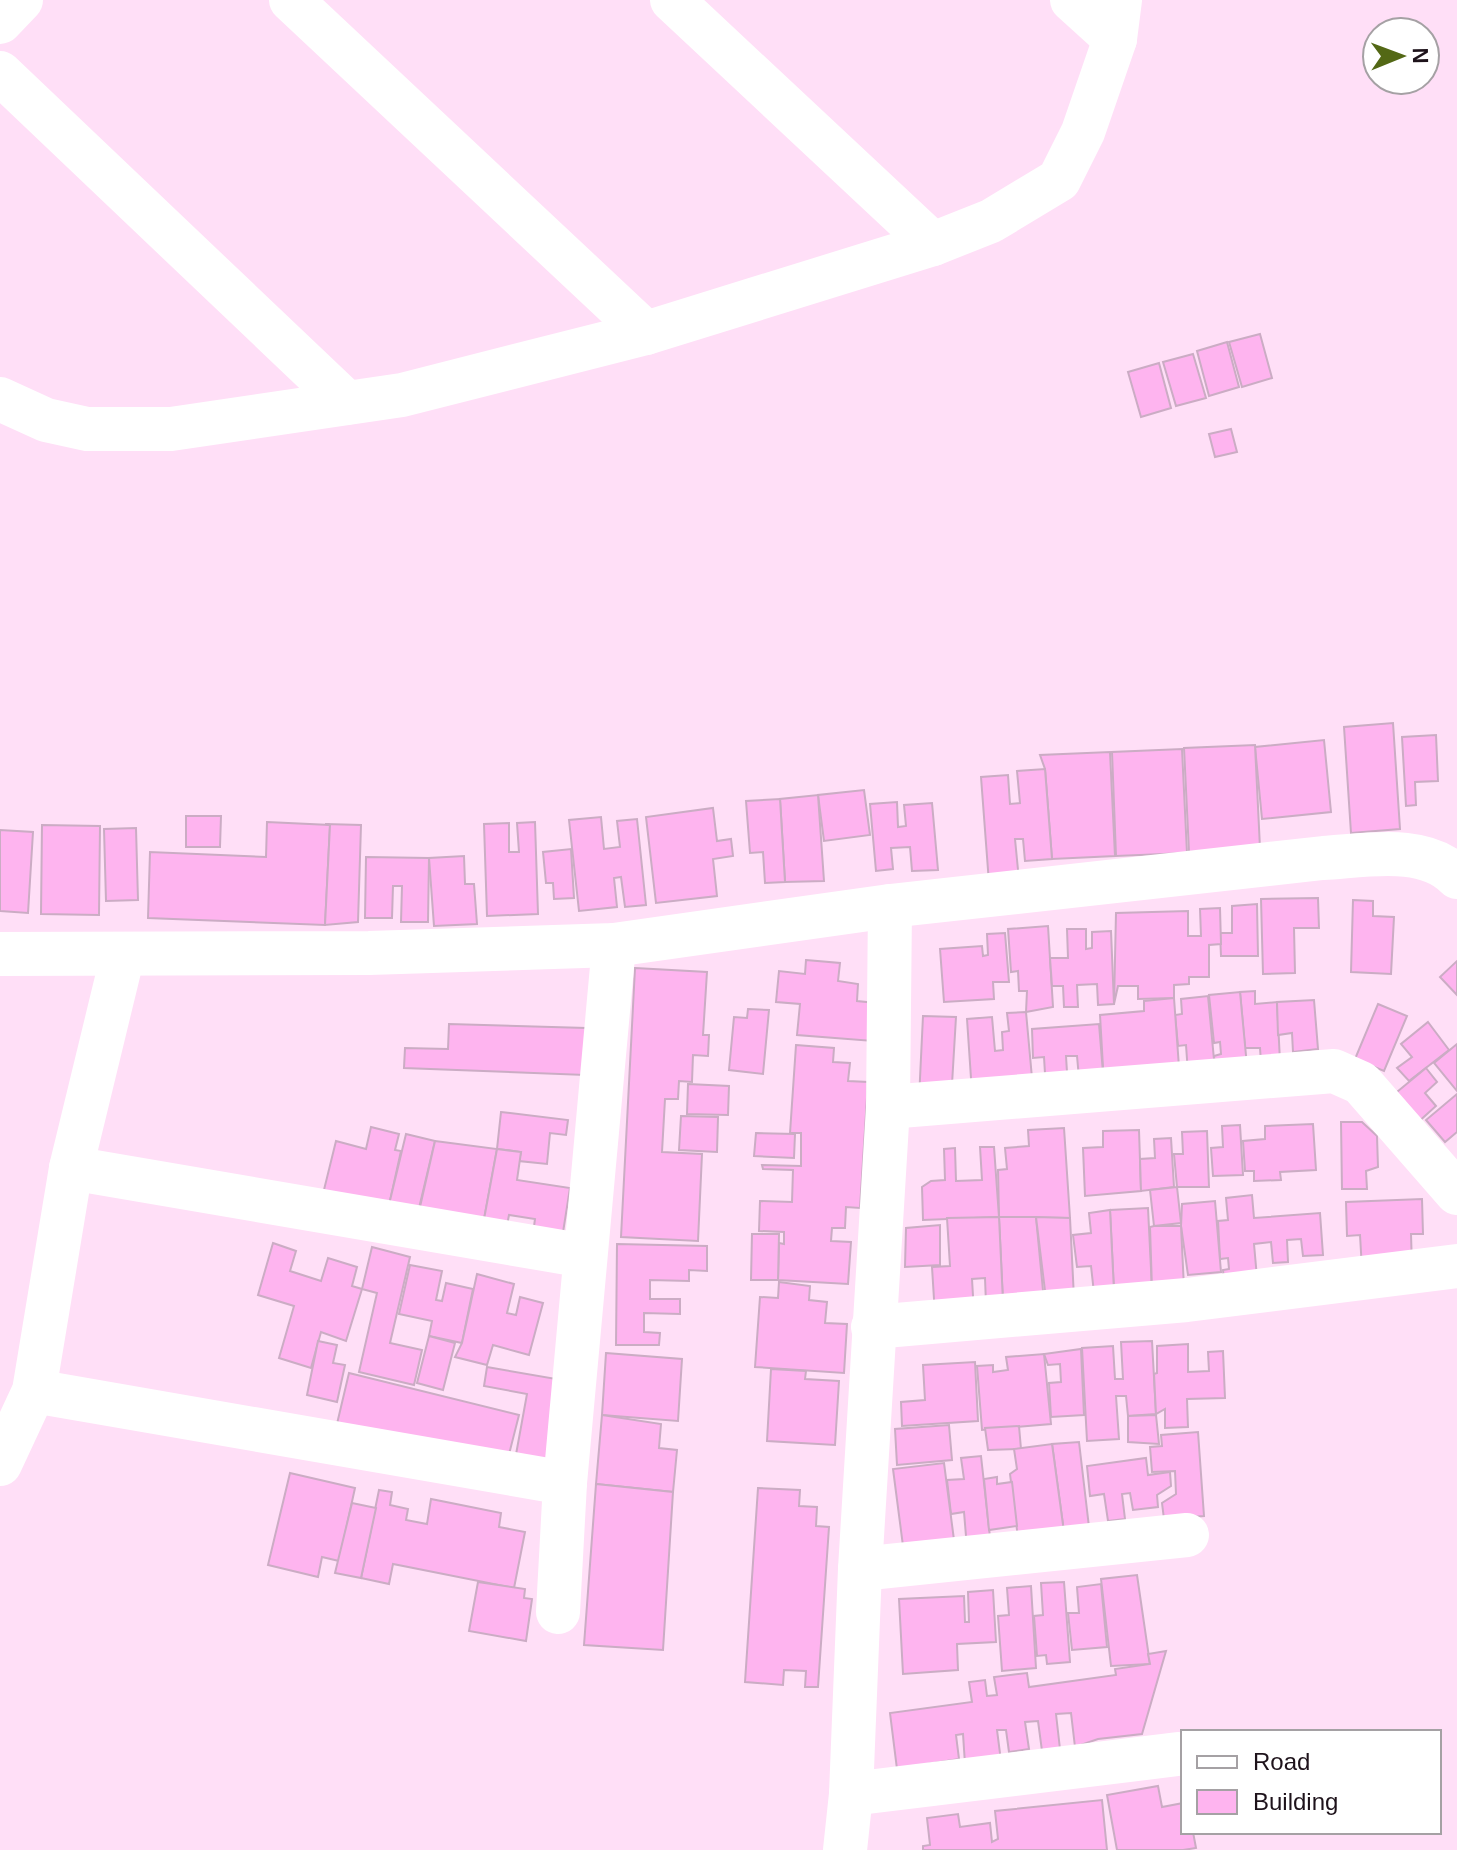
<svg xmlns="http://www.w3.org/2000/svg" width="1457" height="1850" viewBox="0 0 1457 1850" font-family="Helvetica,sans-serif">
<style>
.building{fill:#feb4ef;stroke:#cbacc4;stroke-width:2}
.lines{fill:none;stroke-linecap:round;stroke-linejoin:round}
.minor{stroke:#fff;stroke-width:44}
</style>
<rect width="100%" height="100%" fill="#ffdff7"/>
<g class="building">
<path d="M1260 334 1272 378 1242 387 1229 342Z"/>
<path d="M1227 342 1239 387 1209 396 1197 351Z"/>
<path d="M1193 354 1206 398 1176 406 1163 362Z"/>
<path d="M1159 363 1171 408 1141 417 1128 372Z"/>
<path d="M1231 429 1237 452 1215 457 1209 434Z"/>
<path d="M1393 723 1400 829 1351 833 1344 727Z"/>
<path d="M1436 735 1438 781 1415 782 1416 805 1406 806 1402 737Z"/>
<path d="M1324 740 1331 812 1262 819 1255 747Z"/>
<path d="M1255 745 1260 848 1189 852 1184 748Z"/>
<path d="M1182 749 1187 853 1116 856 1112 752Z"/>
<path d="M1110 752 1115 856 1052 859 1045 769 1040 755Z"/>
<path d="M1045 769 1052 859 1025 861 1023 839H1015L1019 880 989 883 981 777 1008 775 1010 804 1020 803 1017 771Z"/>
<path d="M864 790 870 835 824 841 818 795Z"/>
<path d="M818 795 824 881 785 882 780 799Z"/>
<path d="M780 799 785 882 765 883 763 852 750 853 746 801Z"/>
<path d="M897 802 898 827 906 826 904 805 932 803 938 870 912 871 910 847 891 848 893 869 876 871 870 804Z"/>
<path d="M713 808 717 841 731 839 733 856 713 859 717 896 656 903 646 817Z"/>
<path d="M186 816H221L220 847H186Z"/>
<path d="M601 817 604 849 620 847 617 821 637 819 646 905 625 907 621 877 614 878 617 907 579 911 569 820Z"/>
<path d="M267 822 330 825 325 925 148 918 150 852 266 857Z"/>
<path d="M535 822 538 914 487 916 484 824 509 823V852H519L517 823Z"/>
<path d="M325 824 361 825 358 922 325 925 330 825Z"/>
<path d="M42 825 100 826 99 915 41 914Z"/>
<path d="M136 828 138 900 106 901 104 829Z"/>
<path d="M0 830 33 832 28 913 0 911Z"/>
<path d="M571 849 574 898 554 899 553 883H546L543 852Z"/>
<path d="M464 856 465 884H474L477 924 434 926 429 858Z"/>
<path d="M366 857 429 858 428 922H401L402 886H393L392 918H365Z"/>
<path d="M1318 898 1319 928H1294L1295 973 1263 974 1261 899Z"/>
<path d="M1353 900 1373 901V916L1394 917 1391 974 1351 972Z"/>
<path d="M1257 904 1258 956H1221L1220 933H1232V906Z"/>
<path d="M1220 908 1221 944 1209 945V977H1189V984L1174 985V998L1138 999V986H1118L1114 1004 1116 913 1188 911V936H1201L1200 909Z"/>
<path d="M1048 926 1053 1007 1026 1012 1027 991H1019L1018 971 1011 972 1008 929Z"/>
<path d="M1067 929H1086V949L1092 948V932L1111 931 1114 1004 1098 1005 1097 984 1077 985 1078 1007H1064L1063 986H1052L1050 958H1068Z"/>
<path d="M1005 933 1009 982H993L994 999 944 1002 940 949 982 946 983 956 988 955 987 934Z"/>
<path d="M806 960 840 963 838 981 858 984 857 1001 876 1003 873 1041 797 1035 800 1004 776 1002 779 971 805 974Z"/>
<path d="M1457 961V995L1440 977Z"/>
<path d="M635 968 707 972 703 1035H709L708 1056 693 1055 692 1082 679 1081 678 1099H665L662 1152 702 1154 698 1241 621 1237Z"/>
<path d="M1255 991V1004L1277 1002 1280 1061 1261 1062 1260 1048H1245L1240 992Z"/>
<path d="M1240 992 1247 1066 1215 1070 1214 1056 1221 1054 1220 1042 1214 1043 1209 995Z"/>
<path d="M1208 996 1215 1070 1188 1073 1186 1045 1178 1046 1175 1015 1182 1014 1181 999Z"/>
<path d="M1174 998 1180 1081 1104 1085 1100 1015 1144 1011V1001Z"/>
<path d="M1314 1000 1318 1049 1293 1052 1292 1033 1278 1035 1277 1002Z"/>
<path d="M1378 1004 1407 1016 1384 1071 1355 1059Z"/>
<path d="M748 1009 769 1010 763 1074 729 1070 734 1017 747 1018Z"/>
<path d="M1026 1012 1033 1089 972 1093 967 1019 992 1017 995 1051 1003 1050 1002 1032 1009 1031 1007 1013Z"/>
<path d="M923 1016 956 1017 951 1101 919 1099Z"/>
<path d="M1428 1022 1449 1050 1409 1081 1397 1068 1412 1057 1401 1044Z"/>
<path d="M449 1024 586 1028 585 1075 404 1068 405 1048 448 1049Z"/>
<path d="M1099 1024 1104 1085 1080 1089 1077 1056H1066L1068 1088 1046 1090 1044 1057 1033 1058 1032 1029Z"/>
<path d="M1457 1044V1091L1434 1063Z"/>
<path d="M796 1045 834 1048 833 1062 850 1063 848 1081 868 1082 860 1208 846 1207 845 1228H832L831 1241 851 1242 848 1284 778 1280 779 1243 784 1244V1232L759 1231 760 1201 792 1202 793 1170 763 1169 762 1165 801 1166V1133H790Z"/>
<path d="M1426 1068 1437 1082 1425 1093 1436 1106 1416 1124 1392 1096Z"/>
<path d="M688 1084 729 1086 728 1115 687 1114Z"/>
<path d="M1457 1094V1132L1445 1142 1426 1120Z"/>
<path d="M501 1112 568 1120 566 1135 550 1133 547 1164 519 1161 521 1152 497 1149Z"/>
<path d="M681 1116 718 1117 717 1152 679 1150Z"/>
<path d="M1341 1122H1362L1377 1136 1378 1167 1366 1171 1367 1189H1342Z"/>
<path d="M1313 1124 1316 1170 1280 1172 1281 1180 1254 1181V1171H1245L1243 1141 1265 1139V1126Z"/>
<path d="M1240 1125 1243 1175 1213 1176 1211 1148 1223 1147 1222 1126Z"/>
<path d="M371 1127 399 1134 395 1150 401 1151 386 1219 321 1202 336 1141 366 1149Z"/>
<path d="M1064 1128 1070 1218 999 1217 998 1170 1007 1169 1005 1148 1029 1146 1028 1130Z"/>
<path d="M1139 1130 1141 1191 1085 1196 1083 1148 1103 1147V1131Z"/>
<path d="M1207 1131 1209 1187H1177L1174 1154H1183L1182 1132Z"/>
<path d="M756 1133 795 1134 794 1158 754 1156Z"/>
<path d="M406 1134 435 1141 415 1225 386 1217Z"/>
<path d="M1171 1138 1174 1187 1141 1191 1140 1159 1155 1158 1154 1139Z"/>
<path d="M435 1141 497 1149 482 1230 417 1220Z"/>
<path d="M980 1147H994L999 1217 923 1220 922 1187 931 1181 945 1180 944 1149 955 1148 956 1181 982 1180Z"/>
<path d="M497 1149 521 1152 517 1180 570 1188 561 1245 532 1241 535 1219 509 1215 505 1236 482 1230Z"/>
<path d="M1177 1187 1181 1223 1154 1226 1150 1190Z"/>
<path d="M1252 1195 1254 1218 1320 1213 1323 1255 1303 1256 1301 1239 1287 1240 1288 1262 1273 1263 1271 1242 1254 1244 1258 1289 1225 1291 1223 1270 1229 1269 1228 1258 1220 1259 1218 1221 1228 1220 1226 1198Z"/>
<path d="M1422 1199 1423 1234H1411L1412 1267 1362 1269 1360 1235 1347 1236 1346 1202Z"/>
<path d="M1215 1201 1221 1272 1188 1275 1181 1226 1182 1204Z"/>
<path d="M1148 1208 1152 1289 1114 1291 1110 1210Z"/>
<path d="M1110 1210 1114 1291 1094 1293 1091 1266 1077 1267 1073 1235 1091 1233 1089 1213Z"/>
<path d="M999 1217H1036L1044 1301 1003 1302Z"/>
<path d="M999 1217 1003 1302 986 1304 985 1278 972 1279 974 1313 935 1315 932 1267 950 1266 947 1218Z"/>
<path d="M1036 1217 1070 1218 1074 1298 1046 1299Z"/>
<path d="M940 1225V1265L905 1267 906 1228Z"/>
<path d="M1154 1226H1181L1184 1288 1152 1289 1150 1227Z"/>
<path d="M752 1234H779L778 1280H751Z"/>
<path d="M273 1243 296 1251 290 1271 321 1281 328 1258 357 1267 352 1286 362 1289 346 1341 321 1332 311 1368 279 1358 294 1306 258 1295Z"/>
<path d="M617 1244 707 1246V1271L689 1270V1281L650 1280V1299H680V1314L644 1313V1332L660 1333 659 1345H616Z"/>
<path d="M372 1247 410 1257 390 1343 422 1350 414 1385 359 1372 377 1293 362 1289Z"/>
<path d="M410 1265 442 1271 436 1300 442 1301 446 1283 473 1289 462 1343 429 1336 432 1321 399 1314Z"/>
<path d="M477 1274 514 1284 507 1313 516 1315 520 1297 543 1303 529 1355 493 1345 487 1365 455 1357 462 1343Z"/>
<path d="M779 1282 810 1286 809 1300 827 1302 825 1323 847 1324 844 1373 755 1367 760 1297 778 1298Z"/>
<path d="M429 1336 455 1343 443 1390 417 1383Z"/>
<path d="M318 1341 337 1345 333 1363 345 1365 337 1402 307 1395Z"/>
<path d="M1152 1341 1156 1414 1128 1416 1126 1396H1116L1119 1439 1087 1441 1082 1348 1113 1346 1115 1379H1123L1121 1342Z"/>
<path d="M1188 1344V1372L1209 1371 1208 1352 1223 1351 1225 1398 1187 1399 1188 1427 1165 1428V1409L1156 1414 1154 1374 1157 1373V1346Z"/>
<path d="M1081 1349 1084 1415 1051 1417 1049 1383 1061 1382 1060 1364 1048 1365 1044 1354Z"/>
<path d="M606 1353 682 1359 678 1421 602 1415Z"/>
<path d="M1044 1354 1051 1424 982 1430 977 1366 993 1365V1372L1008 1370 1006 1357Z"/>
<path d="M975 1362 978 1421 902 1426 901 1402 925 1400 923 1365Z"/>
<path d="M487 1367 562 1380 545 1477 513 1471 527 1394 484 1386Z"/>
<path d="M771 1369 806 1371 805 1379 839 1381 835 1445 767 1441Z"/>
<path d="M349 1373 519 1415 505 1470 336 1428Z"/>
<path d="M602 1415 661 1424 659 1448 677 1450 673 1492 596 1484Z"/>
<path d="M1156 1415 1159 1444 1128 1442V1416Z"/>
<path d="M949 1425 952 1460 897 1465 895 1429Z"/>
<path d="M1019 1426 1021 1449 988 1450 985 1428Z"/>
<path d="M1198 1432 1204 1516 1164 1519 1162 1503 1176 1494 1175 1471 1152 1472 1150 1447 1162 1446 1161 1435Z"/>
<path d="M1079 1442 1089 1527 1064 1532 1052 1444Z"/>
<path d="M1052 1444 1064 1532 1018 1538 1010 1474 1017 1469 1014 1449Z"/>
<path d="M981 1456 991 1546 967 1548 964 1512 951 1514 947 1480 964 1479 961 1458Z"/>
<path d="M1146 1458 1148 1475 1170 1472 1171 1486 1157 1495 1158 1507 1133 1510 1130 1493 1122 1494 1125 1519 1108 1521 1104 1494 1090 1496 1087 1466Z"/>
<path d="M944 1463 954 1540 903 1546 893 1469Z"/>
<path d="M290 1473 355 1488 339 1561 322 1557 318 1577 268 1565Z"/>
<path d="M997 1477V1484L1012 1482 1017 1526 989 1530 984 1479Z"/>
<path d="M596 1484 673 1492 663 1650 584 1645Z"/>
<path d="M758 1488 800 1490 799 1506 817 1507 816 1526 829 1527 818 1687H805L806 1671 784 1670 783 1685 745 1682Z"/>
<path d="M379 1490 392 1492 390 1505 408 1509 406 1520 427 1524 431 1499 501 1513 499 1527 525 1532 514 1588 393 1564 389 1584 361 1578Z"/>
<path d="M352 1503 376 1508 361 1578 335 1573Z"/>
<path d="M1137 1575 1150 1664 1111 1666 1101 1579Z"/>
<path d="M478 1582 525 1589 524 1598 532 1599 526 1641 469 1631Z"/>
<path d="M1064 1582 1070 1662 1047 1664 1046 1655 1037 1656 1034 1616 1043 1615 1041 1583Z"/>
<path d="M1101 1584 1107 1647 1072 1650 1068 1613H1079L1077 1587Z"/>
<path d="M1031 1586 1036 1668 1002 1671 998 1616 1009 1615 1007 1588Z"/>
<path d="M993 1590 996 1642 957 1644 958 1670 903 1674 899 1599 964 1596 965 1622H969L968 1592Z"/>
<path d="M1166 1651 1142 1734 1098 1739 1075 1747 1071 1713 1056 1714 1060 1749 1042 1751 1038 1721 1025 1722 1029 1749 1009 1752 1006 1730H997L1001 1761 965 1764 963 1734 956 1735 959 1759 897 1769 890 1713 972 1702 969 1682 985 1680 987 1696 997 1695 994 1677 1027 1673 1029 1687 1116 1675 1115 1669 1150 1664 1148 1654Z"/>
<path d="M1158 1786 1162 1807 1183 1803V1832H1193L1196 1848 1183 1850H1117L1107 1795Z"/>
<path d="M1102 1800 1107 1850H923V1846L930 1845 927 1818 958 1814 960 1827 990 1823 992 1842 998 1839 995 1811Z"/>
</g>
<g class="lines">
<g class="minor">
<path d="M291 0 646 333"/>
<path d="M672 0 933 244"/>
<path d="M1072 0 1115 39"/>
<path d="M0 22 21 0"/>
<path d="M0 73 347 403"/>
<path d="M0 399 46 420 87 429H171L402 395 646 333 933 244 991 221 1059 180 1083 132 1115 39 1120 0"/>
<path d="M0 954 369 953 614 945 890 906 1323 858C1364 856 1425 843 1457 877"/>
<path d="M888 1107 1334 1071 1361 1083 1457 1193"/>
<path d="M71 1168 585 1256"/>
<path d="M873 1327 1187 1300 1457 1266"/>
<path d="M34 1391 565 1483"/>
<path d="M0 1464 34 1391 71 1168 123 954"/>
<path d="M860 1569 1187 1535"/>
<path d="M558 1612 565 1483 614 945"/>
<path d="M851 1794 1178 1754"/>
<path d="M845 1850 851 1794 860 1569 888 1107 890 906"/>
</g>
</g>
<rect x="1181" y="1730" width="260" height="104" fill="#ffffff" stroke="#a5a1a4" stroke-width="2"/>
<rect x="1197" y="1756" width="40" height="12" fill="#ffffff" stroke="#a5a1a4" stroke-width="2"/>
<text x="1253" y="1770" font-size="24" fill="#1e131b">Road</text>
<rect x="1197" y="1790" width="40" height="24" fill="#feb4ef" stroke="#a5a1a4" stroke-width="2"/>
<text x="1253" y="1810" font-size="24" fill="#1e131b">Building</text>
<g transform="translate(1401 56) rotate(89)"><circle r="38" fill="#ffffff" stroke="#a5a1a4" stroke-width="2"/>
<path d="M0-6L14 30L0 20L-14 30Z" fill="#536815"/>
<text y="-12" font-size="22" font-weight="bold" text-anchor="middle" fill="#1e131b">N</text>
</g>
</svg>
